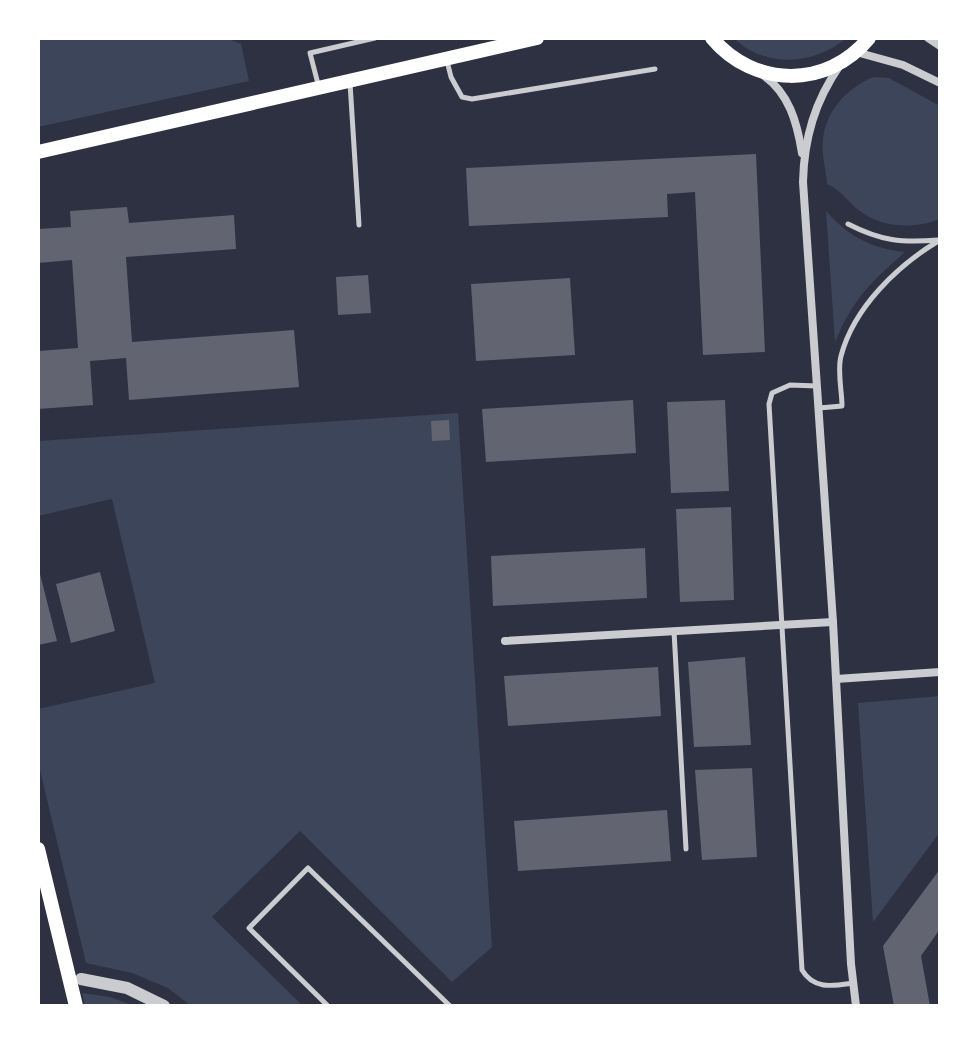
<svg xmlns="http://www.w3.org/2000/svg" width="978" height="1044" viewBox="0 0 978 1044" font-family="'Asap Condensed',sans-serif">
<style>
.green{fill:#3c4559}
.building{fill:#626471}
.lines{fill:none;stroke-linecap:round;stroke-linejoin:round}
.service{stroke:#caccd0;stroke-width:5}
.minor{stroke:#caccd0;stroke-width:8}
.tertiary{stroke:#caccd0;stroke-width:12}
.secondary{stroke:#fff;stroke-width:14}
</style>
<rect width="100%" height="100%" fill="#2d3142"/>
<g class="green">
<path d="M38 38H226L241 44 249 81 38 127Z"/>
<path d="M734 38H846C816 65 764 69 734 38Z"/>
<path d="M874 77 889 78 940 106V219C916 229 883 228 861 212 848 203 842 190 827 184 826 170 821 153 823 139 826 110 849 86 874 77Z"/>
<path d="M826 211C849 237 871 248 905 252 870 283 853 299 835 342Z"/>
<path d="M458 413 492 947 452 982 300 831 212 917 303 1006H191L168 988 132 973 86 963 38 762V709L155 683 112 499 38 516V441Z"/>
<path d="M940 696V832L873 922 858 703Z"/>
<path d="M82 993 110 997 134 1006H85Z"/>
</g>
<g class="building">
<path d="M756 154 765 352 703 355 695 192 667 194 668 217 469 226 466 168Z"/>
<path d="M127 207 129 223 234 215 236 249 126 257 132 342 294 330 299 387 129 400 126 358 90 361 93 405 38 409V351L78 348 72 260 38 263V229L71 227 70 211Z"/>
<path d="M368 275 371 313 338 315 336 277Z"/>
<path d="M570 278 575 355 476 361 471 284Z"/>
<path d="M633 400 636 453 486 462 482 409Z"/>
<path d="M725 400 729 491 671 493 667 402Z"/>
<path d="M449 420 450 440 432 441 431 421Z"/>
<path d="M731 507 734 600 680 602 676 509Z"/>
<path d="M645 548 647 598 493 606 491 556Z"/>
<path d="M38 566 57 641 38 645Z"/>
<path d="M100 572 115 631 71 643 56 584Z"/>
<path d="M745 657 751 745 694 747 688 662Z"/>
<path d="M658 667 661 716 508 726 504 676Z"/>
<path d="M752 768 757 857 702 860 695 770Z"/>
<path d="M667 810 671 861 518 871 514 821Z"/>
<path d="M940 869V929L921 956 930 1006H894L883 946Z"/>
</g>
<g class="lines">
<g class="service">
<path d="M447 61 451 77 462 97 472 99 655 69"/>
<path d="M350 83 359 225"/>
<path d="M318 84 310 53 375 38"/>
<path d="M848 224C881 241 902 243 938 240"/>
<path d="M817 386 790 385 772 393 769 404 802 970C814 990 833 986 853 983"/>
<path d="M819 408 842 406C842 391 837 371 841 356 854 307 898 265 940 240"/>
<path d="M674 631 686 849"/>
<path d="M328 1006 249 928 308 868 450 1006"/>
</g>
<g class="minor">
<path d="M928 38 940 46"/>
<path d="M856 52 903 65 940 83"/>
<path d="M840 65C815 101 804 138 803 182L833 622 851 964 856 1006"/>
<path d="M763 75C789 93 797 122 802 153"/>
<path d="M505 641 833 622"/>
<path d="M836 679 940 672"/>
</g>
<path class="tertiary" d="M81 979 127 988 164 1006"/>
<g class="secondary">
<path d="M712 38C754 88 827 89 869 38"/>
<path d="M38 152 537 38"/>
<path d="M38 849 76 1006"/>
</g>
</g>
<rect width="978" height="1044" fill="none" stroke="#ffffff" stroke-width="80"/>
</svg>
